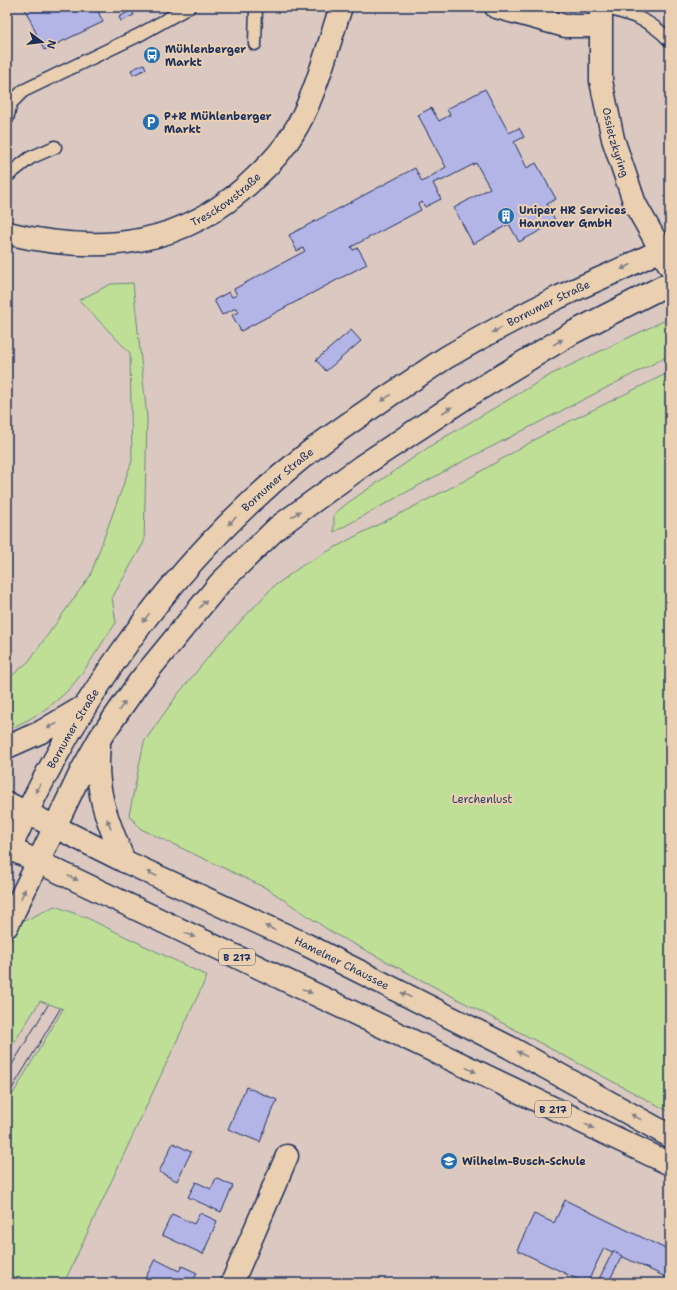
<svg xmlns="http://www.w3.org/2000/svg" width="677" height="1290" viewBox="0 0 677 1290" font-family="'Shantell Sans',sans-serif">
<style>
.green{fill:#bfdf97;stroke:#6d877a}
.building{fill:#b4b5e7;stroke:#1b2f5e}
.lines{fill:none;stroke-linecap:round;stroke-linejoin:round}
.service-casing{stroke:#1b2f5e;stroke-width:15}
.minor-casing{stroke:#1b2f5e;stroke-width:25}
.tertiary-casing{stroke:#1b2f5e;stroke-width:25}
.secondary-casing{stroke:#1b2f5e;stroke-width:25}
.primary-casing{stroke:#1b2f5e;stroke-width:25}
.service{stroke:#ead0b1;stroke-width:12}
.minor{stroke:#ead0b1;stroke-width:22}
.tertiary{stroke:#ead0b1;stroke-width:22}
.secondary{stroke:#ead0b1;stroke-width:22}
.primary{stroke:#ead0b1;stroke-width:22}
.tram{stroke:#1b2f5e;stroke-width:1}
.oneway{fill:#828088}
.labels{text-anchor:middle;stroke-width:4;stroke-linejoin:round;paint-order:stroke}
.shield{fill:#ead0b1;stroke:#595f77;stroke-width:1}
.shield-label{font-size:10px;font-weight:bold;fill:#1b2f5e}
.poi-label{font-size:11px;font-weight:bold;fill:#1b2f5e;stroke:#ead0b1;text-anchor:start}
.street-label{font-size:11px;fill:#1b2f5e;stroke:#ead0b1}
.park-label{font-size:11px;fill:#2b4164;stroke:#ead0b1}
</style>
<rect width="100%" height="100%" fill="#dac8c1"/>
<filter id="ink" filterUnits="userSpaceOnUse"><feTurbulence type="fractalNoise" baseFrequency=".025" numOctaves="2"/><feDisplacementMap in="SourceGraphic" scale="8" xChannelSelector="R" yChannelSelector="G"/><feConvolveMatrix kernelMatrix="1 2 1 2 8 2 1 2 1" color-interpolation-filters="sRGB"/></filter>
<g filter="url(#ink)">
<g class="green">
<path d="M133 283 147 418 144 542 112 598 116 623C101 643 86 671 69 689 52 707 30 720 7 730V680L29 661 90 576 132 461 130 353 79 300 111 284Z"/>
<path d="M670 318V355L456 465 334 532V514L349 502 435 443 552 374Z"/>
<path d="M670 372V1112L333 933 268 889 141 829 129 815 144 742 178 694 220 643 273 587 303 565 354 537 464 481 550 431Z"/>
<path d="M55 906 87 918 207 976 64 1283H7V1104L63 1009 40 1001 7 1054V948L20 923Z"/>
</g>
<g class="building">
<path d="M24 7H96L103 22 44 50Z"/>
<path d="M132 10 134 15 121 21 119 17Z"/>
<path d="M144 64 146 69 133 75 131 70Z"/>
<path d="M485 89 509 133 519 128 524 137 514 142 527 168 536 163 556 199 547 204 556 222 519 242 509 224 473 244 454 208 490 188 476 163 441 181 440 180 433 183 441 199 425 207 422 202 418 204 421 210 351 247 353 250 358 248 367 264 241 331 232 315 239 312 236 308 222 315 214 300 229 292 232 297 237 295 234 289 305 251 303 248 297 251 289 235 415 168 422 182 446 167 418 115 431 108 439 121 450 115 447 109Z"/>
<path d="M351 330 361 341 326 371 316 360Z"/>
<path d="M246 1087 277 1100 260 1142 228 1129Z"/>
<path d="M173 1143 191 1152 177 1181 159 1172Z"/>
<path d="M216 1178 233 1186 221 1212 188 1197 196 1182 211 1189Z"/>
<path d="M565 1200 670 1251V1279L604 1248 587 1283H585L517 1250 534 1214 554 1223Z"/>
<path d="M200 1213 217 1221 203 1254 162 1235 172 1214 194 1224Z"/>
<path d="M613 1251 622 1256 608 1283H597Z"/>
<path d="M155 1259 179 1271 182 1266 197 1273 192 1283H148L144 1281Z"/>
</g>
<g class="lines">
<g class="service-casing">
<g id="service">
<path d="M603 7C630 14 650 19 670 41"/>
<path d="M255 44 256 7"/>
<path d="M7 119 11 103 23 91 139 35 189 7"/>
<path d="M7 176 30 158 55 147"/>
</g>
</g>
<g class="minor-casing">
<g id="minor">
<path d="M496 7 565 26H600"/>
<path id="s1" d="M601 7V81L613 139 635 204 670 266"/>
<path id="s2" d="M7 233C101 256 186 247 257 176 270 164 283 150 292 135 314 102 328 45 341 7"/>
<path d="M232 1283 287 1156"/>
</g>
</g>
<g class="tertiary-casing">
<path id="tertiary" d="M7 926 38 862"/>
</g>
<g class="secondary-casing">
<g id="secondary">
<path d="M99 745C94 790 107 820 124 861"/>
<path d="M7 747 41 732 83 707"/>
<path id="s3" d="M10 849C77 699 174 560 303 457 331 435 361 415 390 395 409 383 428 369 447 357 483 336 520 316 557 298 595 280 634 265 670 245"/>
<path d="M38 862 82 770 100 738 139 682 220 583 278 527 362 466 471 394 572 333 670 283"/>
</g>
</g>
<g class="primary-casing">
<g id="primary">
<path id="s4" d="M7 803 124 861 305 944 509 1047 670 1136"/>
<path d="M7 847 670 1164"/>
</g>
</g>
<use href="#service" class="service"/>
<use href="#minor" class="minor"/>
<use href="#tertiary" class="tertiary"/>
<use href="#secondary" class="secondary"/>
<use href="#primary" class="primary"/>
<g class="tram">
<path d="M7 1073 48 1005"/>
<path d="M7 1097 60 1009"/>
</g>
</g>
<defs><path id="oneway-solid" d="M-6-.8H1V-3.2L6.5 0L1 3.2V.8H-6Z"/></defs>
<g class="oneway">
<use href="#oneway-solid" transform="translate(626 267) rotate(155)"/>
<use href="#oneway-solid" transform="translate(497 330) rotate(152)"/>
<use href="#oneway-solid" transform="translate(558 342) rotate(-31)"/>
<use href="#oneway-solid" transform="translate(386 398) rotate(146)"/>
<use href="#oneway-solid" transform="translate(447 410) rotate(-33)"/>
<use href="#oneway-solid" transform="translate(296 514) rotate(-36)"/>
<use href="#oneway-solid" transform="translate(232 521) rotate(137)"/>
<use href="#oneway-solid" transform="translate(203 604) rotate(-50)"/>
<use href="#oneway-solid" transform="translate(146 618) rotate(126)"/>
<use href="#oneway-solid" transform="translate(122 706) rotate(-55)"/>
<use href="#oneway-solid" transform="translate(52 726) rotate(152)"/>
<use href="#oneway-solid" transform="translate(38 788) rotate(117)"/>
<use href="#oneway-solid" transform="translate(109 824) rotate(-110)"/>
<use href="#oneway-solid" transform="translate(152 874) rotate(-155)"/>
<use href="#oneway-solid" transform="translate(73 878) rotate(26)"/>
<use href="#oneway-solid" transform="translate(23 894) rotate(-66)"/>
<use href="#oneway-solid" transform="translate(270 928) rotate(-155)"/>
<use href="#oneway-solid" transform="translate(190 935) rotate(26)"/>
<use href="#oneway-solid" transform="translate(307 991) rotate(26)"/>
<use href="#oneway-solid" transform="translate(406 995) rotate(-153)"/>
<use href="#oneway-solid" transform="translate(522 1054) rotate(-151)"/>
<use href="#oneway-solid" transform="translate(471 1070) rotate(26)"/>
<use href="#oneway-solid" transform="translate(636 1117) rotate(-151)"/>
<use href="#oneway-solid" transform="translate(589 1126) rotate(26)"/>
</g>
</g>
<defs>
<g id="bus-disc" transform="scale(0.9)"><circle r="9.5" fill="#1f6fb2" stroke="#ead0b1"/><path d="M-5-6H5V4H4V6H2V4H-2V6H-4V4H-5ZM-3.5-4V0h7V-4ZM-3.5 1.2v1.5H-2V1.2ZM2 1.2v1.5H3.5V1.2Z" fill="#fff"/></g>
<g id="parking-disc" transform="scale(0.9)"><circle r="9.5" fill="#1f6fb2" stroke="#ead0b1"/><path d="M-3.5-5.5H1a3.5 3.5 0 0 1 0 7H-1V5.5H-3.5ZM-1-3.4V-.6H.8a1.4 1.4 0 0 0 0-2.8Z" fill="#fff"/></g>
<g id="building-disc" transform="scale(0.9)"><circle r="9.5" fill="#1f6fb2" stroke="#ead0b1"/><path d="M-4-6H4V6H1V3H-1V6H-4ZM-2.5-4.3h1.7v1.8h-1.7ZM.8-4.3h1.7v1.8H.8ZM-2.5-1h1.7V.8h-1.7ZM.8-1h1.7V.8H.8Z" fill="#fff"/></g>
<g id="school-disc" transform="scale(0.9)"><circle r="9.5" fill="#1f6fb2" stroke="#ead0b1"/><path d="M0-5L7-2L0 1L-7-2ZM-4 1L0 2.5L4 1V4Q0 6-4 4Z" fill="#fff"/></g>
</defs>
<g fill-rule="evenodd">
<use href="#bus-disc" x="152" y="55"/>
<use href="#parking-disc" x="151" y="122"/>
<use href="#building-disc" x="506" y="216"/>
<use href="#school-disc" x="449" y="1161"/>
</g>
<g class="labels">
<g class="shield">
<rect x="219" y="949" width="36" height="16" rx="3"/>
<rect x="535" y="1101" width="36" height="16" rx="3"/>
</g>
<g class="shield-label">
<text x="237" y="961">B 217</text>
<text x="553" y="1113">B 217</text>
</g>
<g class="poi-label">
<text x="165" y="53">Mühlenberger<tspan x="165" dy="13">Markt</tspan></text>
<text x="164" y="120">P+R Mühlenberger<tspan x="164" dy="13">Markt</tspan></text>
<text x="519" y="214">Uniper HR Services<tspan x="519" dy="13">Hannover GmbH</tspan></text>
<text x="462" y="1165">Wilhelm-Busch-Schule</text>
</g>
<g class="street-label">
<text dy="4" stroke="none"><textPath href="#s1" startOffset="137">Ossietzkyring</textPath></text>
<text dy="4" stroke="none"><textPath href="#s2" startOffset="230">Tresckowstraße</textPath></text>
<text dy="4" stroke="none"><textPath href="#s3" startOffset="784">Bornumer Straße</textPath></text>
<text dy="4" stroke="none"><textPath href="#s3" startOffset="460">Bornumer Straße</textPath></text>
<text dy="4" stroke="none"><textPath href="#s3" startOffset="136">Bornumer Straße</textPath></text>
<text dy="4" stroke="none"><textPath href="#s4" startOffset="371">Hamelner Chaussee</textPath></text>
</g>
<g class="park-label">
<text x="482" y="803">Lerchenlust</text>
</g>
</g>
<rect width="677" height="1290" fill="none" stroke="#ead0b1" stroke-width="24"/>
<rect x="12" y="12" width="653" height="1266" fill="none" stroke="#1b2f5e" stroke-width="1.5" filter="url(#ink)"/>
<g transform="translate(42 42) rotate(105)" stroke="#ead0b1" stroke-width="3" paint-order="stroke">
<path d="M0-3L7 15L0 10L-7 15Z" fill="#1b2f5e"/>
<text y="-6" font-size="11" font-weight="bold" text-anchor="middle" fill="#1b2f5e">N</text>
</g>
</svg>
